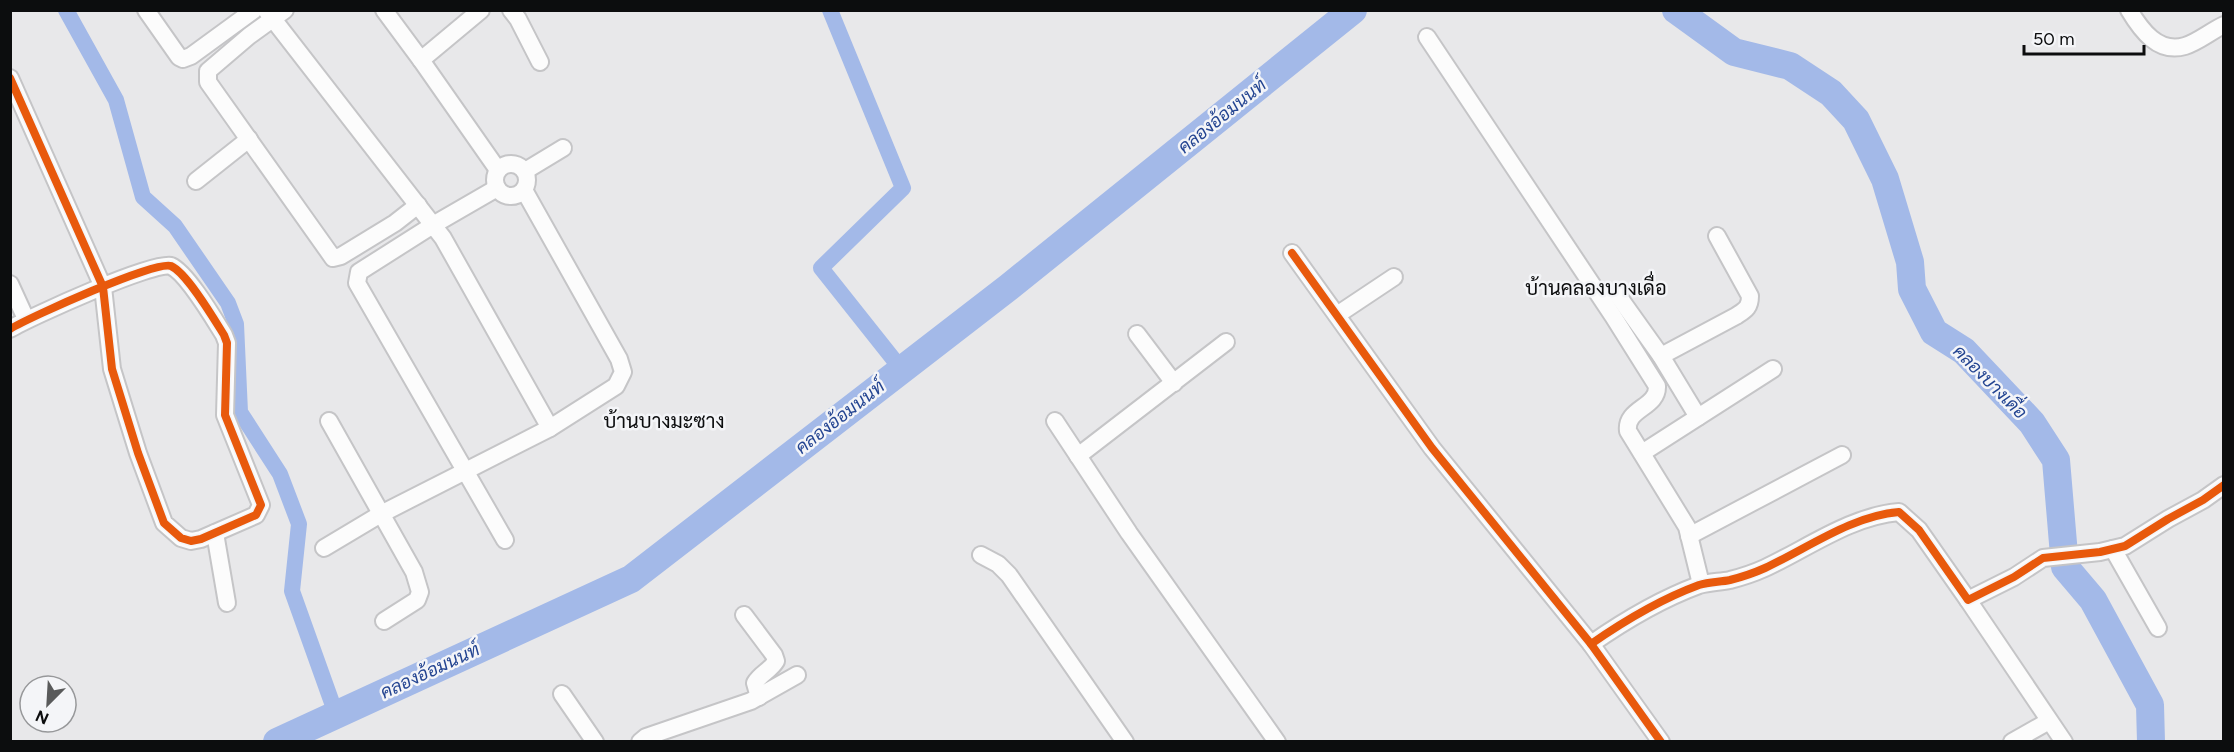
<svg xmlns="http://www.w3.org/2000/svg" width="2234" height="752" viewBox="0 0 2234 752" font-family="Figtree,Sarabun,sans-serif">
<style>
.lines{fill:none;stroke-linecap:round;stroke-linejoin:round}
.canal{stroke:#a3b9e8;stroke-width:16}
.river{stroke:#a3b9e8;stroke-width:28}
.minor-casing{stroke:#c5c5c7;stroke-width:20}
.minor{stroke:#fcfcfc;stroke-width:16}
.cycleway-casing{stroke:#f4f5f8;stroke-width:11}
.cycleway{stroke:#e8590c;stroke-width:8}
.labels{text-anchor:middle;stroke-width:5;stroke-linejoin:round;paint-order:stroke}
.water-label{font-size:18px;font-style:italic;fill:#234491;stroke:#f4f5f8}
.quarter-label{font-size:20px;fill:#0c0d0e;stroke:#f4f5f8}
</style>
<rect width="100%" height="100%" fill="#e8e8ea"/>
<g class="lines">
<g class="canal">
<path d="M66 10 116 100 143 197 175 226 228 303 236 324 240 412 280 474 299 524 292 591 336 714"/>
<path d="M830 10 903 188 821 268 902 370"/>
</g>
<g class="river">
<path d="M1676 10 1734 52 1790 66 1831 93 1856 120 1885 179 1910 262 1912 289 1934 332 1964 351 2032 423 2056 460 2065 567 2093 600 2150 705 2151 742"/>
<path d="M277 742 631 579 1009 287 1353 10"/>
</g>
<g class="minor-casing">
<g id="minor">
<path d="M146 10 179 57 183 59 191 56 254 10"/>
<path d="M266 10 443 238 550 428"/>
<path d="M285 10 249 36 208 71V82L333 258 341 256 395 223 418 205"/>
<path d="M384 10 421 60 498 170"/>
<path d="M511 10 518 19 540 62"/>
<path d="M2129 10C2141 30 2158 54 2185 46 2198 42 2211 31 2224 25"/>
<path d="M1427 37 1613 316 1657 386C1658 408 1625 408 1628 431L1687 527 1701 584"/>
<path d="M421 60 481 10"/>
<path d="M10 78 103 287 112 369 138 453 164 523 181 538 191 541 201 539 256 515 261 505 225 415 227 343 224 335C214 319 187 273 171 266 156 260 30 317 10 329"/>
<circle cx="511" cy="180" r="16"/>
<path d="M525 171 563 148"/>
<path d="M196 181 249 139"/>
<path d="M497 188 433 225 359 272 357 283 505 540"/>
<path d="M1292 253 1432 448 1591 644 1661 742"/>
<path d="M10 284 26 319"/>
<path d="M1616 293 1661 356 1698 417"/>
<path d="M1337 315 1394 277"/>
<path d="M1137 334 1174 383"/>
<path d="M1661 356 1736 316C1745 310 1750 308 1750 296L1717 236"/>
<path d="M329 421 414 572 420 592 417 600 384 621"/>
<path d="M1055 421 1129 533 1277 742"/>
<path d="M1642 453 1773 369"/>
<path d="M1078 456 1226 342"/>
<path d="M215 533 227 603"/>
<path d="M1689 536 1842 455"/>
<path d="M324 548 381 514 550 428 616 386 623 372 619 359 524 190"/>
<path d="M2113 549 2158 628"/>
<path d="M981 555 998 564 1009 575 1125 742"/>
<path d="M1968 600 2064 742"/>
<path d="M744 615 774 655 776 661C770 671 761 673 755 683L759 697"/>
<path d="M1591 644C1624 621 1661 599 1699 585 1709 582 1720 582 1730 580 1742 577 1754 573 1765 568 1808 548 1851 516 1899 512L1919 530 1968 600 2014 577 2043 558 2100 552 2125 546 2168 519 2203 500 2224 485"/>
<path d="M562 694 595 742"/>
<path d="M640 742 646 737 751 701 797 675"/>
<path d="M2012 742 2049 721"/>
</g>
</g>
<use href="#minor" class="minor"/>
<g class="cycleway-casing">
<g id="cycleway">
<path d="M10 78 103 287 112 369 138 453 164 523 181 538 191 541 201 539 256 515 261 505 225 415 227 343 224 335C214 319 187 273 171 266 156 260 30 317 10 329"/>
<path d="M1292 253 1432 448 1591 644 1661 742"/>
<path d="M1591 644C1624 621 1661 599 1699 585 1709 582 1720 582 1730 580 1742 577 1754 573 1765 568 1808 548 1851 516 1899 512L1919 530 1968 600 2014 577 2043 558 2100 552 2125 546 2168 519 2203 500 2224 485"/>
</g>
</g>
<use href="#cycleway" class="cycleway"/>
</g>
<g class="labels">
<g class="water-label">
<text transform="translate(1222 116) rotate(-39)" y="6">คลองอ้อมนนท์</text>
<text transform="translate(1990 382) rotate(45)" y="6">คลองบางเดื่อ</text>
<text transform="translate(840 417) rotate(-38)" y="6">คลองอ้อมนนท์</text>
<text transform="translate(430 671) rotate(-25)" y="6">คลองอ้อมนนท์</text>
</g>
<g class="quarter-label">
<text x="1596" y="295">บ้านคลองบางเดื่อ</text>
<text x="664" y="428">บ้านบางมะซาง</text>
</g>
</g>
<rect width="2234" height="752" fill="none" stroke="#0c0d0e" stroke-width="24"/>
<g transform="translate(48 704) rotate(204)"><circle r="28" fill="#f4f5f8" stroke="#97989a" stroke-width="1.5"/>
<path d="M0-4.5L10 22L0 15L-10 22Z" fill="#595a5b"/>
<text y="-9" font-size="16" font-weight="bold" text-anchor="middle" fill="#0c0d0e">N</text>
</g>
<path d="M2024 45v9h120v-9" fill="none" stroke="#0c0d0e" stroke-width="3"/>
<text x="2033" y="45" font-size="18" fill="#0c0d0e" stroke="#f4f5f8" stroke-width="4.5" paint-order="stroke">50 m</text>
</svg>
